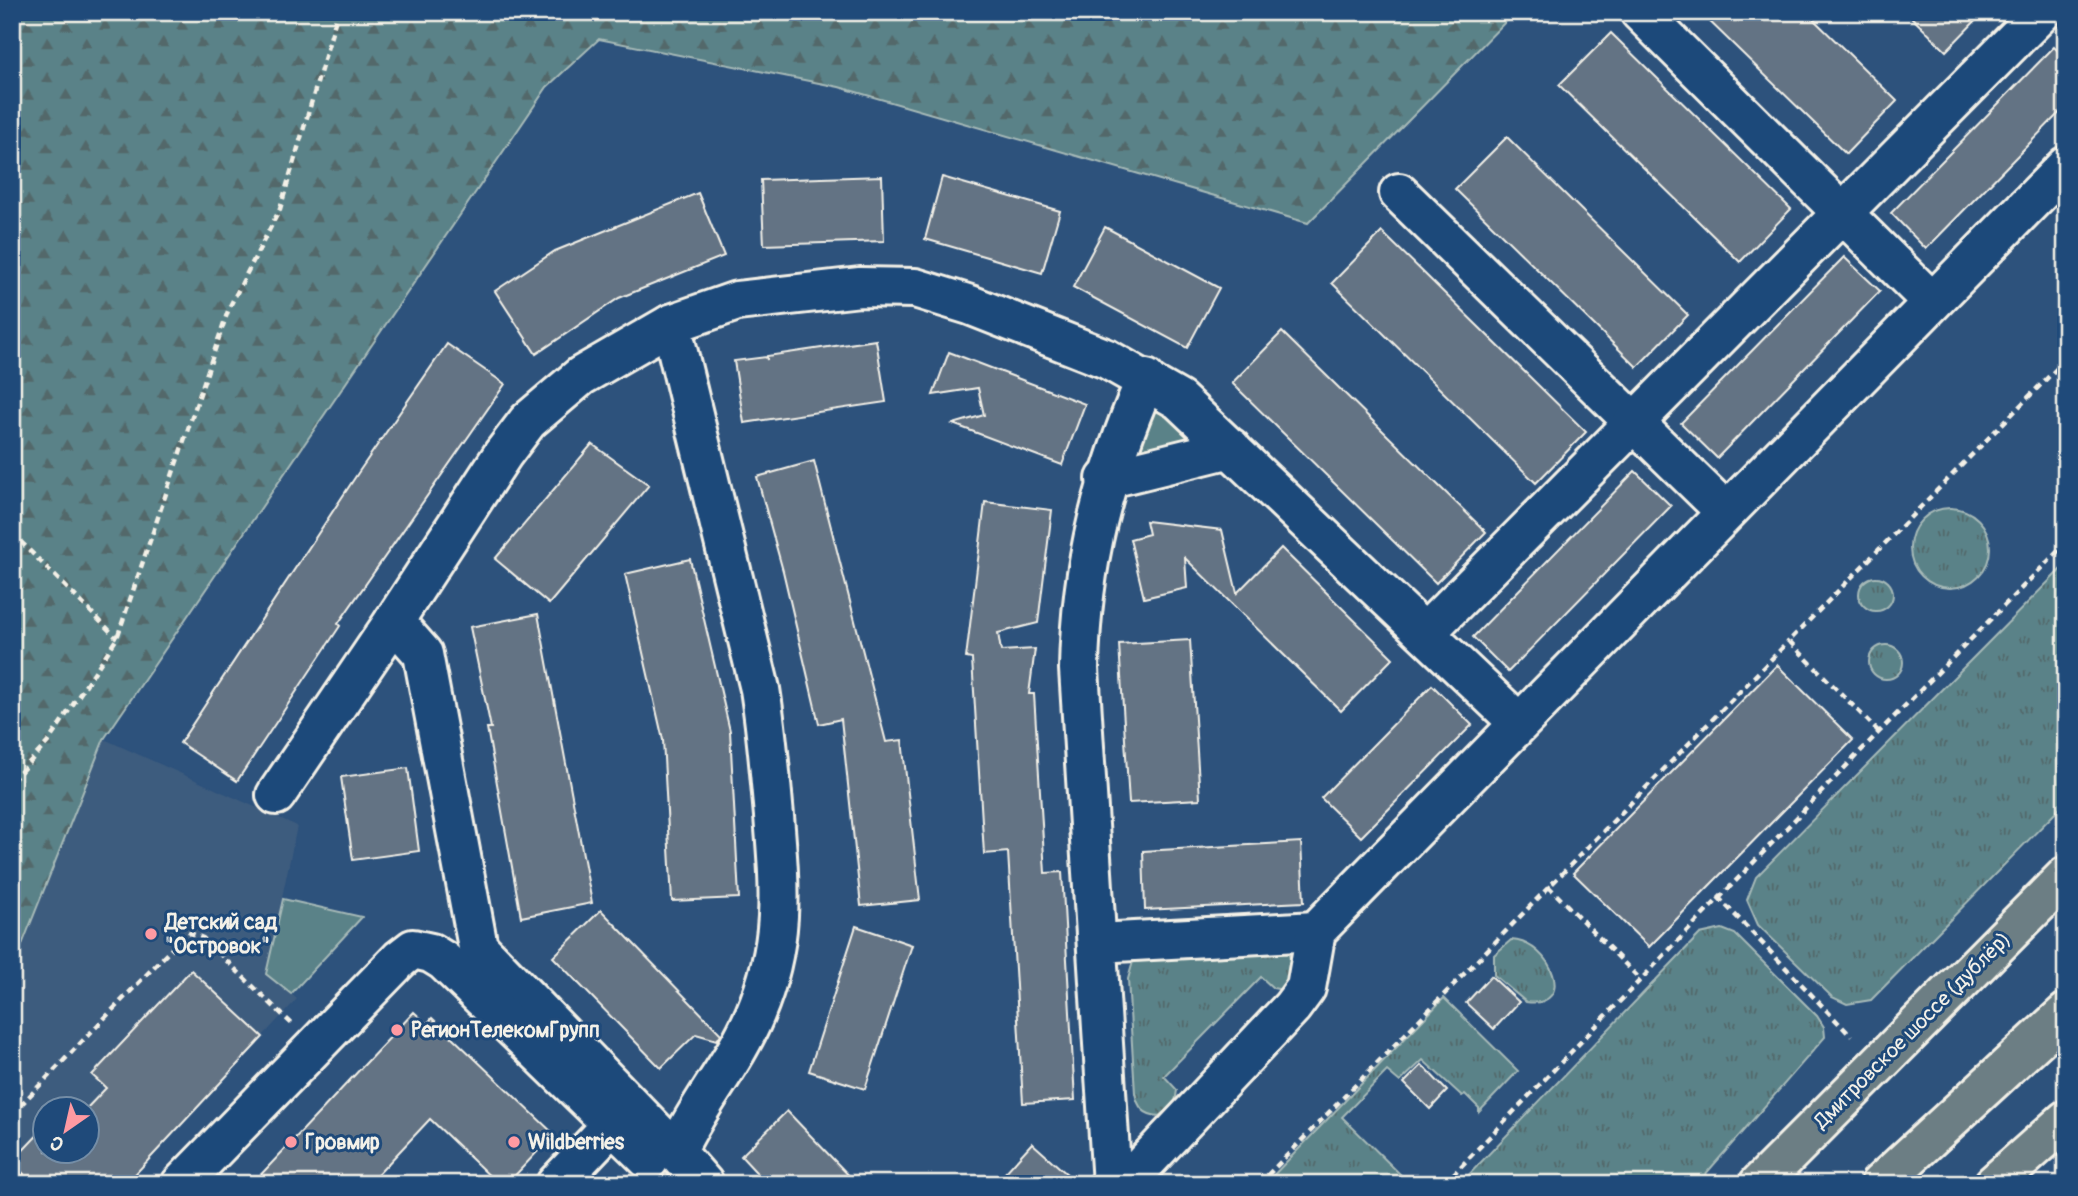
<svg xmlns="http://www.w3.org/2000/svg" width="2078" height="1196" viewBox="0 0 2078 1196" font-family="Pangolin,sans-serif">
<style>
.built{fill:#3e5c7e;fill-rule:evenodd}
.grass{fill:url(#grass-tufts);stroke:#a7bab8;stroke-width:2}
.forest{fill:url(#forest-firs);stroke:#a7bab8;stroke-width:2}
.green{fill:#5a8288;stroke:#a7bab8;stroke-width:2}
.building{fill:#647384;stroke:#f4f1e8;stroke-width:2}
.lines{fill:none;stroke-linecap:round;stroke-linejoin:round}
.minor-casing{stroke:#f4f1e8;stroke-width:44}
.major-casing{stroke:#f4f1e8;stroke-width:44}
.highway-casing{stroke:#f4f1e8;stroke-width:44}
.path{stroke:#f4f1e8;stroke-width:4.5;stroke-dasharray:7 5;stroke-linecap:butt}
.minor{stroke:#1f4a7a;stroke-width:38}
.major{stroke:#6c7e84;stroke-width:38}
.highway{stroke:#6c7e84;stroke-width:38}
.poi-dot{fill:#ff9aa2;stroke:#1f4a7a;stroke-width:2.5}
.labels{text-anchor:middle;stroke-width:6;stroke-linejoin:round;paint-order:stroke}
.poi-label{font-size:21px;font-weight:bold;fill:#f4f1e8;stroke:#1f4a7a;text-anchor:start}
.street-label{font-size:21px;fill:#f4f1e8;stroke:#1f4a7a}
</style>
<defs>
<pattern id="grass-tufts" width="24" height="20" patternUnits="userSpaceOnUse" patternTransform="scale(1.75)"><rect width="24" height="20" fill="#5a8288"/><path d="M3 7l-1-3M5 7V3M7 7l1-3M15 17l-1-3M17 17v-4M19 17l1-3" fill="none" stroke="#52686a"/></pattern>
<pattern id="forest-firs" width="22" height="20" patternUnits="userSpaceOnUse" patternTransform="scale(1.75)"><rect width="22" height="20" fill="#5a8288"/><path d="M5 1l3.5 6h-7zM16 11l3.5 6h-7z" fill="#52686a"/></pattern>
</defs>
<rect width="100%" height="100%" fill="#2d527c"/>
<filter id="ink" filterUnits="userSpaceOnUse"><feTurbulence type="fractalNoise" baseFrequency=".0143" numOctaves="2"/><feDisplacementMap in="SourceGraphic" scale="14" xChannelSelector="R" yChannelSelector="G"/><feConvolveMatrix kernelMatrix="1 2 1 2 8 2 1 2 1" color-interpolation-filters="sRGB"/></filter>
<g filter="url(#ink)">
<path class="built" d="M104 739 297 826 266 973 297 999 126 1184H12V970ZM46 1108H88V1150H46Z"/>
<g class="grass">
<path d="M1153 409 1162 411 1186 431 1188 441 1140 457 1132 440Z"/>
<circle cx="1950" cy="548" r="40"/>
<path d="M2066 564V802L1871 1000 1847 1004 1832 997 1758 925 1747 900 1756 877Z"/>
<circle cx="1876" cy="594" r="17"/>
<circle cx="1886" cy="662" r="17"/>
<path d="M1722 929 1735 934 1817 1016 1824 1027 1825 1037 1697 1184H1460L1700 934Z"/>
<path d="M1511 940C1552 942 1577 1009 1526 1002L1494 975V955Z"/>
<path d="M1279 947 1288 953 1295 970 1283 990 1273 988 1261 977 1164 1076 1177 1090 1175 1103 1159 1116C1144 1115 1138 1108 1135 1093L1128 979 1134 958Z"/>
<path d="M1444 998 1518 1071 1479 1112V1108L1465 1094 1462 1096 1423 1060 1400 1082 1387 1071 1342 1117 1404 1178 1398 1184H1265Z"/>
</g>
<path class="forest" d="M12 12H1515L1308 223 839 87 599 39 547 87 104 739 12 970Z"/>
<path class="green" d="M283 899 362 917 291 994 266 974Z"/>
<g class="building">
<path d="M1700 12H1806L1897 101 1846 154Z"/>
<path d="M1906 12H1984L1946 51Z"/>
<path d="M1611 33 1791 209 1740 262 1559 85Z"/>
<path d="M2054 47 2066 59V106L1926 249 1891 213Z"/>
<path d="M1507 137 1688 315 1637 367 1455 189Z"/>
<path d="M882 176 884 241 764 245 761 180Z"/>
<path d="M942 177 1060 211 1042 273 925 239Z"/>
<path d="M698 193 724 256 619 298 536 354 495 291 555 251Z"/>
<path d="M1105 227 1219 288 1187 348 1073 287Z"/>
<path d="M1382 232 1586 432 1536 483 1332 283Z"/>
<path d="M1844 257 1880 291 1717 458 1681 423Z"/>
<path d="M1282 332 1486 532 1436 583 1232 383Z"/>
<path d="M876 340 886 402 744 423 734 361 766 357 767 360V356Z"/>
<path d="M447 344 505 384 338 624 340 626 237 781 180 743 358 473Z"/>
<path d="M949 352 1085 404 1062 465 953 424 984 415 978 388 933 395Z"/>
<path d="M592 444 649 485 549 604 495 559Z"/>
<path d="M814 461 886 742 902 740 920 900 861 906 841 719 819 724 783 571 757 477Z"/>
<path d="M1635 471 1671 506 1508 672 1473 637Z"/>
<path d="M985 502 1052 510 1038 623 998 633 1001 651 1035 649 1029 694H1034L1045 873 1062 872 1075 1100 1023 1103 1008 852 984 854 972 659 966 658Z"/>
<path d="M1146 521 1222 530 1237 593 1281 548 1393 658 1341 711 1185 558 1187 588 1144 598 1130 539 1149 534Z"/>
<path d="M690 559 730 731 739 898 672 901 663 740 625 574Z"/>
<path d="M538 614 592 903 521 917 487 728H491L470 627Z"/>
<path d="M1190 640 1200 799 1129 803 1119 644Z"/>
<path d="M1777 665 1853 740 1649 947 1573 873Z"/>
<path d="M1432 685 1472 725 1361 837 1321 798Z"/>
<path d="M408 768 419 851 353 860 341 777Z"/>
<path d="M1301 842 1304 902 1145 910 1143 851Z"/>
<path d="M601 910 721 1034 717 1040 696 1034 661 1068 553 957Z"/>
<path d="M856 926 912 945 865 1089 809 1071Z"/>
<path d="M191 970 263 1037 126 1184H15L24 1174 12 1162 46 1126V1151H88L86 1109 106 1088 92 1075Z"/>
<path d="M1491 976 1519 1002 1494 1029 1466 1003Z"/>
<path d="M414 1012 427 1024 432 1018 554 1134 507 1184H498L430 1119 369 1184H252Z"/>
<path d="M1422 1065 1447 1091 1430 1109 1404 1083Z"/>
<path d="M787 1111 857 1184H767L741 1156Z"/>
<path d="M1032 1143 1078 1184H995Z"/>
</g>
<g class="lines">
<g class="minor-casing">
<g id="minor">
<path d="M1640 12 1932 302"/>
<path d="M1399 193 1726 512"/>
<path d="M671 324 581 376 528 421 503 454 394 621 423 654 478 947 676 1152"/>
<path d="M1106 479 1231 448"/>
<path d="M1425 633 2042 12"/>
<path d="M276 795 394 621"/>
<path d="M1098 943 1316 931"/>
<path d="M181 1184 400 959 413 949 431 953 444 961 649 1160"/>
<path d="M556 1184 612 1125"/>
<path d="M704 1184 676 1152C698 1104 735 1062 755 1014 785 943 780 890 774 816 770 773 767 732 760 689L671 324 737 301 860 287 915 288 970 305 1107 359 1179 400 1519 723"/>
<path d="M1112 1184 1079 669C1081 561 1104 477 1146 379"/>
<path d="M1125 1184 1292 1007 1306 988 1316 931 2066 166"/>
</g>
</g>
<g class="major-casing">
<path id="major" d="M1759 1184 2066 876"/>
</g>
<g class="highway-casing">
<g id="highway">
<path d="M1880 1184 2066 1013"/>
<path d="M1994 1184 2066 1120"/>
</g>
</g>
<g class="path">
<path d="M12 533 117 638"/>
<path d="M1879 732 1789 641 2066 359"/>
<path d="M12 781 48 742 117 638 229 308 280 209 338 12"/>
<path d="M1548 886 1640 979"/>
<path d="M1718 897 1851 1036"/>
<path d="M12 1114 181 939 190 933 203 938 292 1024"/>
<path d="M1259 1184 1789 641"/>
<path d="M1444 1184 1879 732 2066 543"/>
</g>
<use href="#minor" class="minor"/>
<use href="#major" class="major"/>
<use href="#highway" class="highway"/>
</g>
</g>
<g class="poi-dot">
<circle cx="151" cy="934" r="7"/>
<circle cx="397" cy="1030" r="7"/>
<circle cx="291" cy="1142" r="7"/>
<circle cx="514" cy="1142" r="7"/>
</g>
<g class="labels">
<g class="poi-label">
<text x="165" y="929">Детский сад<tspan x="165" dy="24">"Островок"</tspan></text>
<text x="411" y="1037">РегионТелекомГрупп</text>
<text x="305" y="1149">Гровмир</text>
<text x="528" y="1149">Wildberries</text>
</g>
<g class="street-label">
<text transform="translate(1912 1030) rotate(-45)" y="7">Дмитровское шоссе (дублёр)</text>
</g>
</g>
<rect width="2078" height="1196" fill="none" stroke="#1f4a7a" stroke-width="42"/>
<rect x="21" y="21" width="2036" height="1154" fill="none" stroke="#f4f1e8" stroke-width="2.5" filter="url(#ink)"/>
<g transform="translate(66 1130) rotate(214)"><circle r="33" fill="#1f4a7a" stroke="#748da6" stroke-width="2"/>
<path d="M0-5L12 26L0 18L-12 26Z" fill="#ff9aa2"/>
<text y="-10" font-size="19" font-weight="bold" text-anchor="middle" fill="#f4f1e8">С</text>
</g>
</svg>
